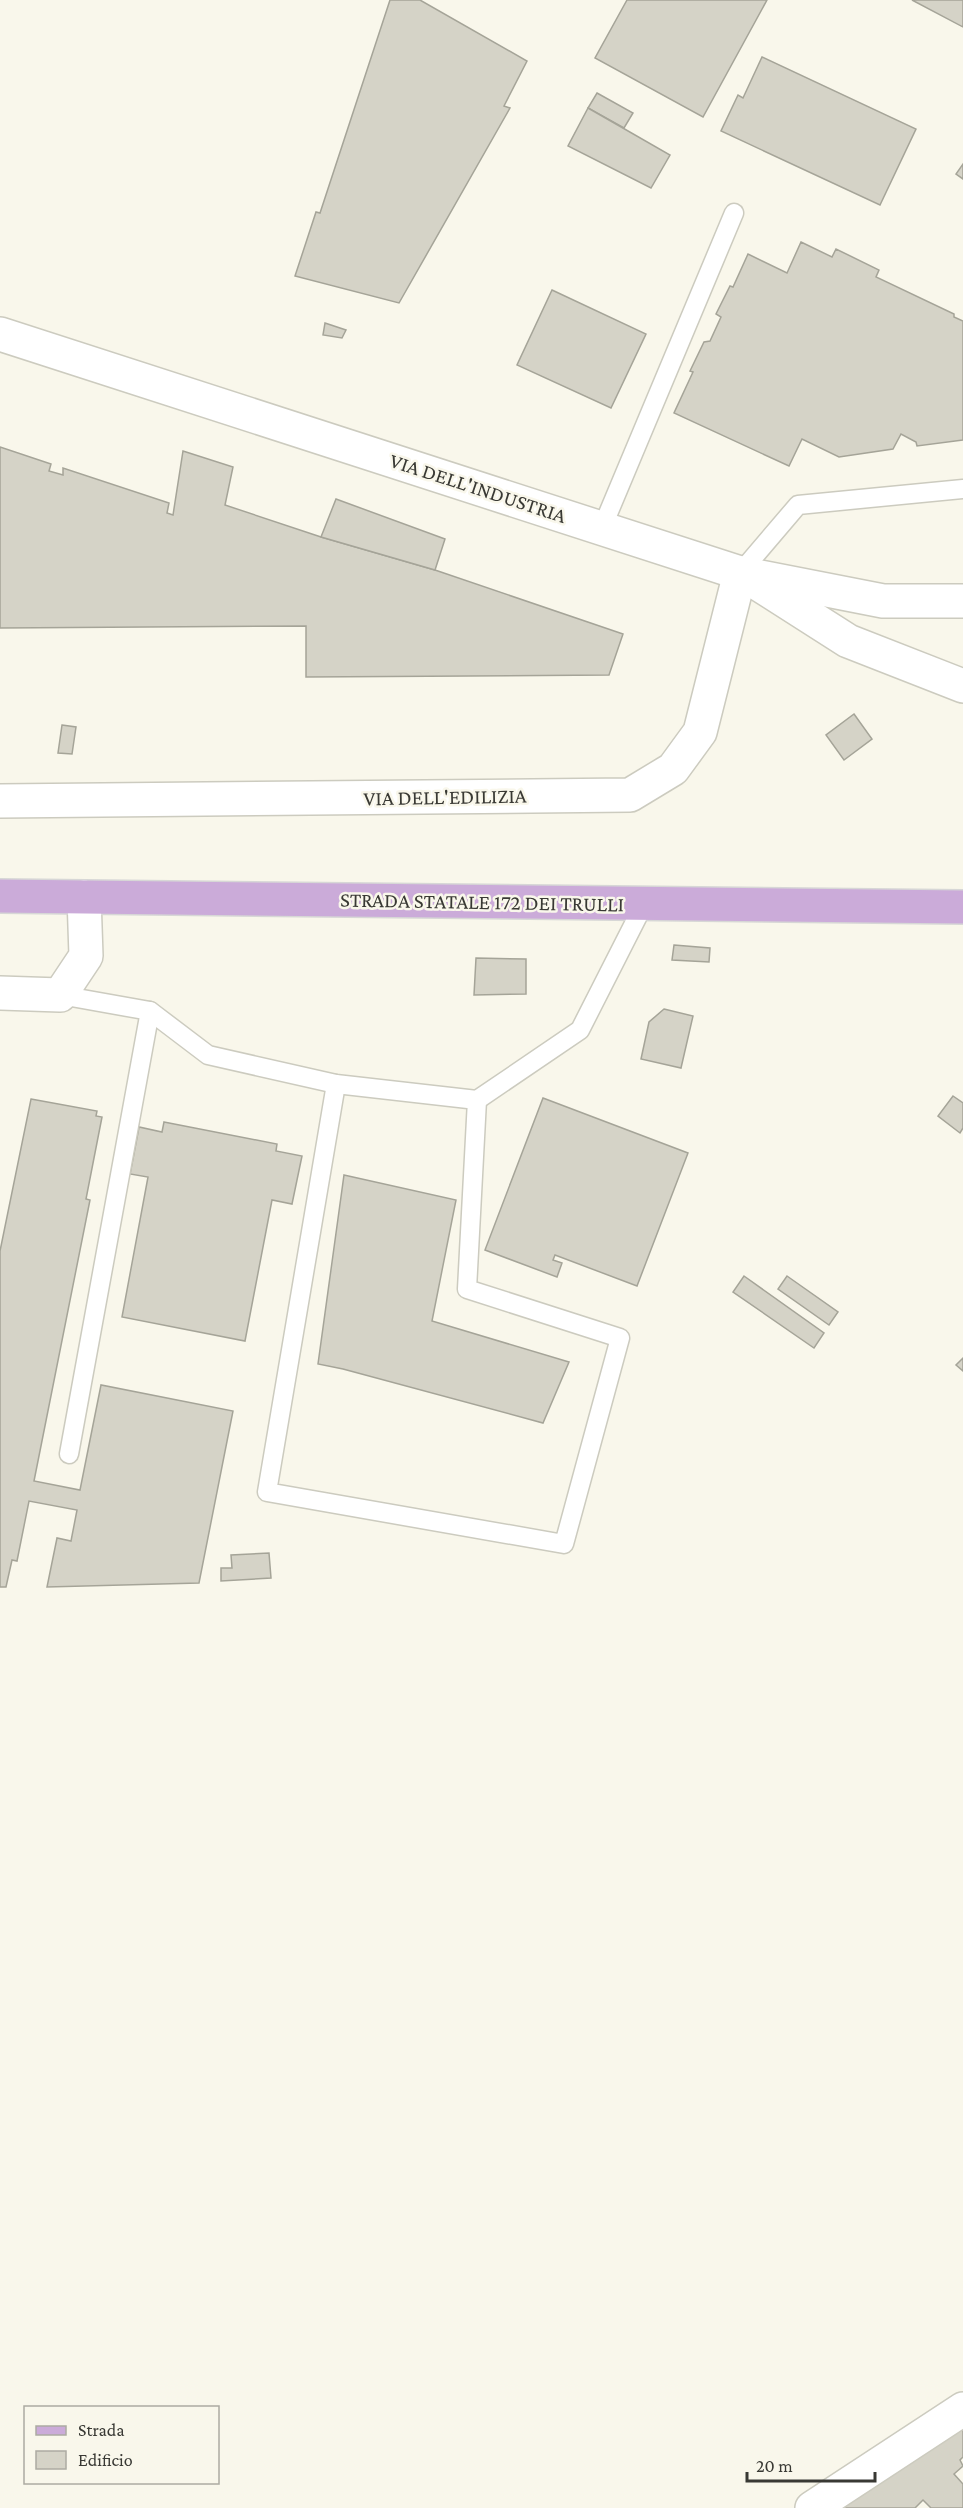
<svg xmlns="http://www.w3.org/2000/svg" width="963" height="2508" viewBox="0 0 963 2508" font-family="'Crimson Pro',serif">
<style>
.building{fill:#d5d3c7;stroke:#a5a498;stroke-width:1.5}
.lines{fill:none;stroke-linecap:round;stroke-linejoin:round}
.service-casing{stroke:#cccbbf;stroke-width:21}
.minor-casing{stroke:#cccbbf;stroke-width:36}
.primary-casing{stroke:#d7d7d6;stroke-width:36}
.service{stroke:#fff;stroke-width:18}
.minor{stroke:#fff;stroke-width:33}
.primary{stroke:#cbabd9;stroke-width:33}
.labels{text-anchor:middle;stroke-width:5;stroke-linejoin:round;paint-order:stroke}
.street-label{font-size:21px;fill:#393934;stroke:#f9f7eb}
</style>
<rect width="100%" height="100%" fill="#f9f7eb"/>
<g class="building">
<path d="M390 0H420L527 61 504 106 510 108 399 303 295 276 316 212 320 213Z"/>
<path d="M627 0H767L703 117 595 58Z"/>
<path d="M912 0H963V27Z"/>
<path d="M762 57 916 129 880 205 721 131 738 95 743 98Z"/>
<path d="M597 93 633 113 624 128 588 108Z"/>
<path d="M588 108 670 155 651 188 568 146Z"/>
<path d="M963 164V179L956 174Z"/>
<path d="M801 242 832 257 836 249 879 270 876 277 954 314V317L963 321V440L917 446 916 442 901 434 893 449 839 457 802 439 789 466 674 413 693 372 690 371 704 342 710 341 721 317 716 314 730 286 733 287 748 254 787 273Z"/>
<path d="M552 290 646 334 611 408 517 365Z"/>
<path d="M325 323 346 330 342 338 323 335Z"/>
<path d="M0 447 51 464 49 471 63 475V468L169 503 167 513 173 515 183 451 233 467 225 505 321 537 435 570 623 634 609 675 306 677V626L0 628Z"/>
<path d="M336 499 445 539 435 570 321 537Z"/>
<path d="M854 714 872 739 844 760 826 735Z"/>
<path d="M62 725 76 727 72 754 58 753Z"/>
<path d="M674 945 710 948 709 962 672 960Z"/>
<path d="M476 958 526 959V994L474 995Z"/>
<path d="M664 1009 693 1016 681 1068 641 1059 649 1022Z"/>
<path d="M953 1096 963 1103V1128L960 1133 938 1116Z"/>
<path d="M543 1098 688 1153 637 1286 555 1255 553 1260 562 1263 557 1277 485 1250Z"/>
<path d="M31 1099 97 1111 96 1116 102 1117 86 1199 90 1200 34 1481 80 1490 101 1385 233 1411 199 1583 47 1587 57 1538 71 1541 77 1510 29 1501 17 1561 12 1560 6 1587H0V1251Z"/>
<path d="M164 1122 277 1144 276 1151 302 1156 292 1204 272 1200 245 1341 122 1317 148 1177 130 1174 139 1127 162 1132Z"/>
<path d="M344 1175 456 1200 432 1321 569 1362 543 1423 343 1369 318 1364Z"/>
<path d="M744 1276 824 1333 814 1348 733 1292Z"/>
<path d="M787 1276 838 1312 829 1325 778 1289Z"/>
<path d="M963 1358V1371L956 1365Z"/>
<path d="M269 1553 271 1578 221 1581V1568H232L231 1555Z"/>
<path d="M963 2415V2457L960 2460 963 2466 954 2474 963 2484V2508H931L923 2500 915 2508H836Z"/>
</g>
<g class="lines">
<g class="service-casing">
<g id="service">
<path d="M602 528 734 213"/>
<path d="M740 573 798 505 963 489"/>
<path d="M60 995 150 1011 208 1055 336 1084 477 1100 580 1030 644 904"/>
<path d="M336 1084 267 1492 564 1544 620 1338 467 1289 477 1100"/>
<path d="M69 1454 150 1011"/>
</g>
</g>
<g class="minor-casing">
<g id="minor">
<path d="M0 334 740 573 883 601H963"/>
<path d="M757 583 848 641 963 686"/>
<path d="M0 801 630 795 673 769 700 732 740 573"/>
<path d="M0 993 60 995 86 956 84 897"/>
<path d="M812 2508 963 2409"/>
</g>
</g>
<g class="primary-casing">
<path id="primary" d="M0 896 963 907"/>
</g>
<use href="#service" class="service"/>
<use href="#minor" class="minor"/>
<use href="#primary" class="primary"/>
</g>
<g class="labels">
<g class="street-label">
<text transform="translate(478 488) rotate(18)" y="7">VIA DELL'INDUSTRIA</text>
<text transform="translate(445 797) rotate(-1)" y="7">VIA DELL'EDILIZIA</text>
<text transform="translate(482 902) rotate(1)" y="7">STRADA STATALE 172 DEI TRULLI</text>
</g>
</g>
<rect x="24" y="2406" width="195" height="78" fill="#f9f7eb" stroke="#acaba2" stroke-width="1.5"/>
<rect x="36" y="2426" width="30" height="9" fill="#cbabd9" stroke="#acaba2" stroke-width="1.5"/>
<text x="78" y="2436" font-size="18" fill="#393934">Strada</text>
<rect x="36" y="2451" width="30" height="18" fill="#d5d3c7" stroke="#acaba2" stroke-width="1.5"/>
<text x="78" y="2466" font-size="18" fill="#393934">Edificio</text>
<path d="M747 2472v9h128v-9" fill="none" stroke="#393934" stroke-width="3"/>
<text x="756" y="2472" font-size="18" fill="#393934" stroke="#f9f7eb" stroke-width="4.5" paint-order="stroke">20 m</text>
</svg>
